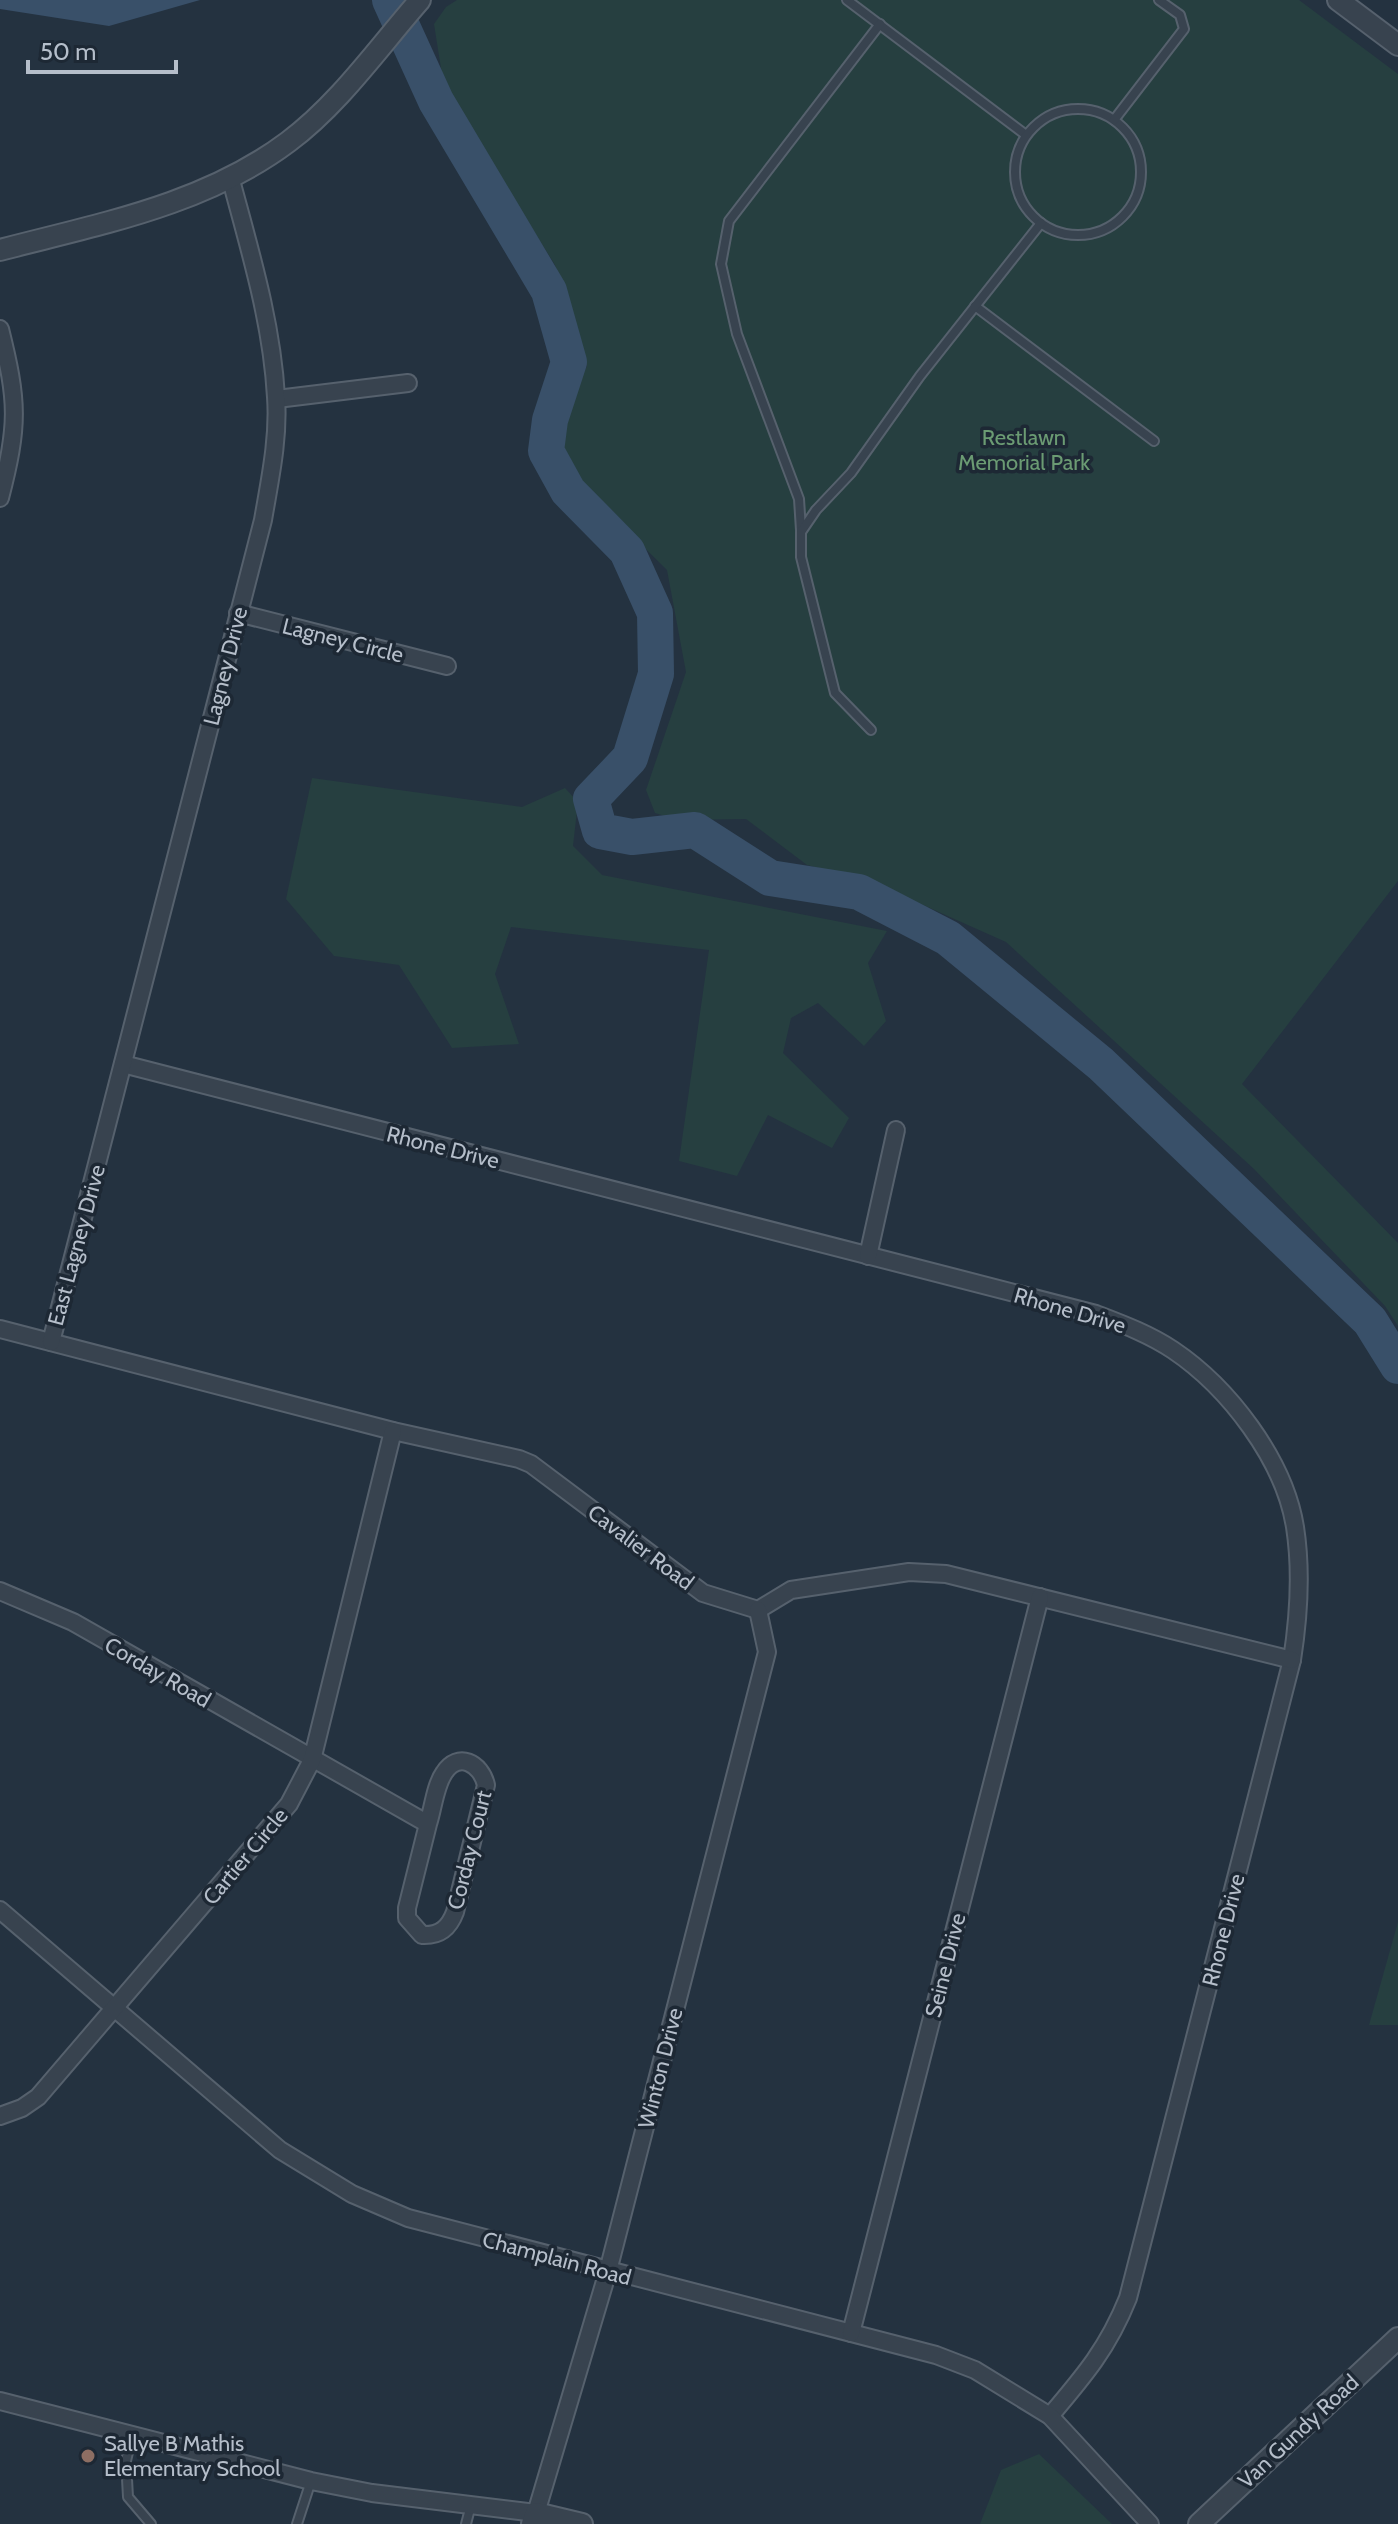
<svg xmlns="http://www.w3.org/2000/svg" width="1398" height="2524" viewBox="0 0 1398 2524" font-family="Cabin,sans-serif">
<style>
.green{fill:#263f40}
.water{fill:#395069}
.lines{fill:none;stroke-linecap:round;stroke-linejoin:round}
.river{stroke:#395069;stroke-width:36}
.service-casing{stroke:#56616d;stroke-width:12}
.minor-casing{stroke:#56616d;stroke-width:20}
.tertiary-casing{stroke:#56616d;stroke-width:24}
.service{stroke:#38434f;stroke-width:8}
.minor{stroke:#38434f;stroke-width:16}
.tertiary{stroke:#38434f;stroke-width:20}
.education-dot{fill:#8d6e63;stroke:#1d2834;stroke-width:3}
.labels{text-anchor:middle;stroke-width:7;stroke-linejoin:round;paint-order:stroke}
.park-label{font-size:22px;fill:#6b9b73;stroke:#1d2834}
.street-label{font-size:22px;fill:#b5beca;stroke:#1d2834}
.poi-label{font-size:22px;fill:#b5beca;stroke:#1d2834;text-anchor:start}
</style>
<rect width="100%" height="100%" fill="#243240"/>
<g class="green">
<path d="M457 0H1299L1398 74V881L1242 1084 1398 1243V1326L1385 1306 1254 1169 1006 942 867 880 807 865 746 819 678 820 655 813 646 790 686 672 667 570 568 472 555 449 557 427 587 366 555 265 444 87 434 24 446 7Z"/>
<path d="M312 778 522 807 565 788 578 802 573 846 602 875 887 931 868 963 886 1021 864 1046 818 1003 791 1018 783 1053 849 1118 832 1148 768 1115 737 1176 679 1161 709 950 511 927 495 974 519 1044 452 1048 399 965 334 956 286 899Z"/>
<path d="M1398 1922V2025H1369Z"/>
<path d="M1039 2454 1112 2524H980L1001 2470Z"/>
</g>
<path class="water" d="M0 0H200L109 26 0 9Z"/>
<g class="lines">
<path class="river" d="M390 0 436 101 549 291 569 362 550 420 546 451 568 491 627 551 655 613 656 674 630 758 591 799 600 831 632 837 695 830 770 878 859 892 948 938 1101 1064 1370 1321 1398 1366"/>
<g class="service-casing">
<g id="service">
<path d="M847 0 1026 135"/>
<circle cx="1078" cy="172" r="63"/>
<path d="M1114 120 1184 29 1180 15 1159 0"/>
<path d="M975 306 1154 441"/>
<path d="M801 530 799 499 737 334 721 264 729 221 880 24"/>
<path d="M871 730 835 693 801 557V532L816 510 851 473 920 376 1041 223"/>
<path d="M132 2435 126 2461 128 2497 151 2524"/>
<path d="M297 2524 311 2481"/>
<path d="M466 2524 471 2505"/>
</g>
</g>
<g class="minor-casing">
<g id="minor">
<path d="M0 329C18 401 19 425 0 498"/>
<path d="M277 399 408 383"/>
<path d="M238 613 447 666"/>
<path d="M123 1064 1096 1314C1122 1324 1149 1334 1173 1350 1228 1387 1284 1459 1295 1527 1302 1572 1299 1615 1292 1660L1128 2298C1108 2348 1084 2376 1050 2416"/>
<path d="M868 1256 896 1130"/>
<path d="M0 1329 393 1431 519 1459 531 1464 703 1593 758 1610 791 1590 909 1572 946 1574 1292 1660"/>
<path d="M51 1342 263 520C270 479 279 438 276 397 272 323 250 251 231 180"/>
<path d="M0 1591 73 1622 428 1824 407 1908V1918L422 1935C440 1936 449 1928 455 1912L486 1785C481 1763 458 1751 444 1773 435 1786 433 1809 428 1824"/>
<path d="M0 1910 280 2150 352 2194 408 2218 936 2355 975 2370 1050 2416 1150 2524"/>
<path d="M0 2116 22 2108 38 2097 289 1804 312 1760 393 1431"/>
<path d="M851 2333 1040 1597"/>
<path d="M0 2401 311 2481 372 2493 536 2513 608 2271 767 1652 758 1610"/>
</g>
</g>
<g class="tertiary-casing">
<g id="tertiary">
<path d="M1338 0 1398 45"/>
<path d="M0 250C99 224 204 205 288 142 339 104 378 48 420 0"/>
<path d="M532 2524 536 2513 582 2524"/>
<path d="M1199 2524 1398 2338"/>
</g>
</g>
<use href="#service" class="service"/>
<use href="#minor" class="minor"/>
<use href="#tertiary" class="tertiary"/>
</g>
<circle class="education-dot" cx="88" cy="2456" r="8"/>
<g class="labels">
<g class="park-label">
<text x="1024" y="445">Restlawn<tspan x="1024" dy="25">Memorial Park</tspan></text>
</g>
<g class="street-label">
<text transform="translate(343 640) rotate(14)" y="8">Lagney Circle</text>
<text transform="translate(225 666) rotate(-76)" y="8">Lagney Drive</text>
<text transform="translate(443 1147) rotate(14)" y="8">Rhone Drive</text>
<text transform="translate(76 1245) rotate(-75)" y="8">East Lagney Drive</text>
<text transform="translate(1070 1310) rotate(16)" y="8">Rhone Drive</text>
<text transform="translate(641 1547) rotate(37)" y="8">Cavalier Road</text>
<text transform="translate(158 1672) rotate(30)" y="8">Corday Road</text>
<text transform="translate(469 1850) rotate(-76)" y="8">Corday Court</text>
<text transform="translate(245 1856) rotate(-50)" y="8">Cartier Circle</text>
<text transform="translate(1223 1930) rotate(-76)" y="8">Rhone Drive</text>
<text transform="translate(945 1965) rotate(-76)" y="8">Seine Drive</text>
<text transform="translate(660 2068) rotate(-76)" y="8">Winton Drive</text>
<text transform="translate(557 2258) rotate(15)" y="8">Champlain Road</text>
<text transform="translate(1298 2431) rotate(-43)" y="8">Van Gundy Road</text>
</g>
<g class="poi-label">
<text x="104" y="2451">Sallye B Mathis<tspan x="104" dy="25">Elementary School</tspan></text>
</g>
</g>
<path d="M28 60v12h148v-12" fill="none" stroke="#b5beca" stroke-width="4"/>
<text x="40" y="60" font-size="24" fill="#b5beca" stroke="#1d2834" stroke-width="6" paint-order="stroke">50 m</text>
</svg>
